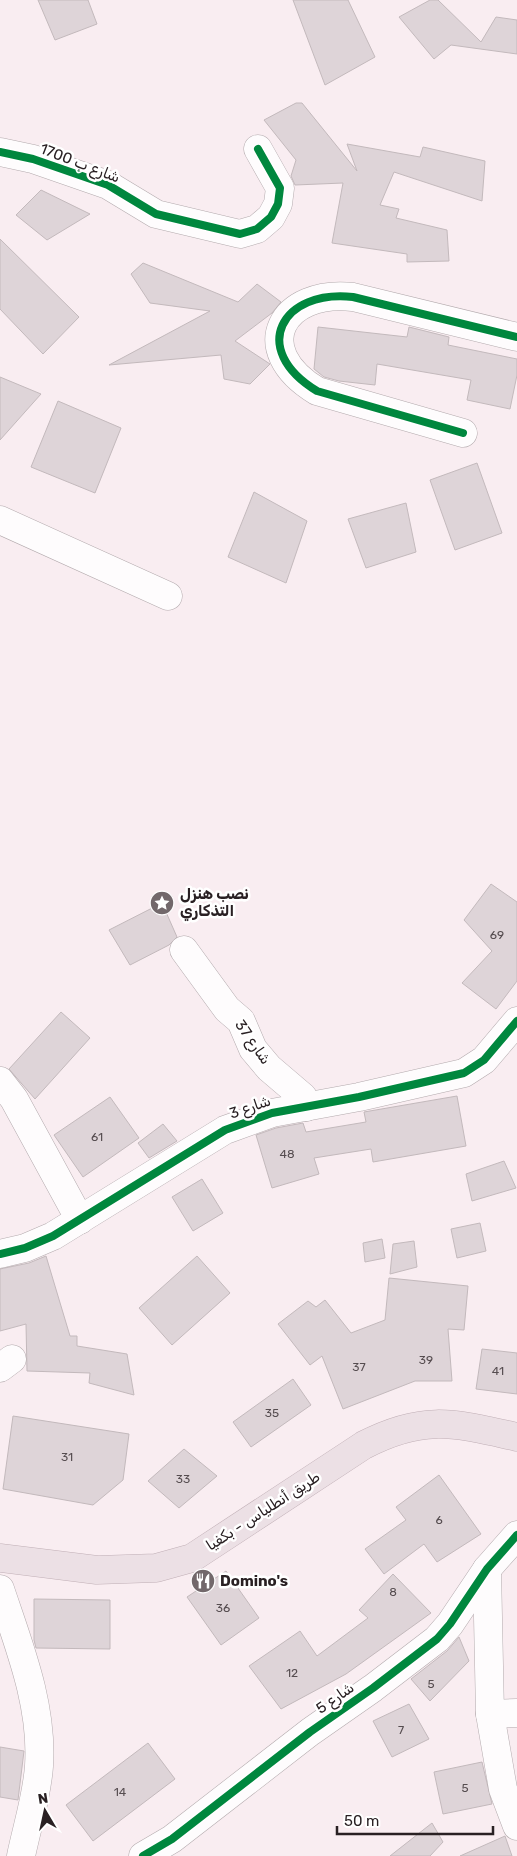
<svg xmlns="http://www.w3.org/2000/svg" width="517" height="1856" viewBox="0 0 517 1856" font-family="Rubik,Vazirmatn,sans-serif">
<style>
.building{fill:#ded4d8;stroke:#c3b9bc}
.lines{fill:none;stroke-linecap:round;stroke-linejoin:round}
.minor-casing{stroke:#b3aaad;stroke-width:29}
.highway-casing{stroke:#c0afb6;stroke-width:29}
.minor{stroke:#fefcfd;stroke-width:28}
.highway{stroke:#ece0e5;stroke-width:28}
.cycleway-casing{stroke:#fff;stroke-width:11}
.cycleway{stroke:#00873e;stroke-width:8}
.labels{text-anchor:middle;stroke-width:5;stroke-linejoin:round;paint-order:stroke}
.number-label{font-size:12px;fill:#564d50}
.street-label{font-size:15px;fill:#292023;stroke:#fff}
.poi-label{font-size:15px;font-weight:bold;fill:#292023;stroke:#fff;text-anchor:start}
</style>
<rect width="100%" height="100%" fill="#f9edf1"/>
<g class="building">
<path d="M38 0H88L97 24 55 40Z"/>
<path d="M293 0H348L375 57 325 85Z"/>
<path d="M430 0H438L481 42 496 17 517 20V54L451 45 434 59 399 17Z"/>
<path d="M296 103H302L357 171 347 144 420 157 423 147 485 161 482 201 394 172 380 205 399 209 396 218 447 230 449 261 407 262V254L332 243 343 183 295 185 291 176 296 160 264 120Z"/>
<path d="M41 190 90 214 47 240 16 215Z"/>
<path d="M0 239 79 317 43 354 0 309Z"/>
<path d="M143 263 238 302 257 284 281 302 272 313 235 341 270 364 250 384 224 379 221 355 109 365 210 311 150 303 131 274Z"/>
<path d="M318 327 407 337 409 327 449 337 448 345 517 359V375L510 409 467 400 471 380 377 364 375 385 339 381 324 377 314 369Z"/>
<path d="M0 377 41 394 0 440Z"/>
<path d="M58 401 121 428 95 493 31 467Z"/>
<path d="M477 463 502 533 455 550 430 480Z"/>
<path d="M254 492 307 521 286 583 228 557Z"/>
<path d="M406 503 416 552 366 568 348 519Z"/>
<path d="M491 884 517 902V981L496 1009 462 983 492 951 464 920Z"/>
<path d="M162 903 177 937 169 945 130 965 109 930Z"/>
<path d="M61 1012 90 1038 35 1099 9 1069Z"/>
<path d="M457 1096 466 1146 373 1162 371 1149 314 1158 319 1174 272 1188 256 1135 276 1128 303 1123 306 1132 366 1122 364 1112Z"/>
<path d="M110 1097 139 1138 83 1177 54 1135Z"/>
<path d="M163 1124 177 1141 149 1158 138 1143Z"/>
<path d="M504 1161 516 1188 472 1201 466 1174Z"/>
<path d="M202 1179 223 1213 193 1231 172 1197Z"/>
<path d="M480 1223 486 1251 457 1258 451 1229Z"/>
<path d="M382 1239 385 1258 365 1262 363 1243Z"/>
<path d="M414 1241 417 1267 390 1274 393 1244Z"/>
<path d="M46 1256 70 1336H77V1346L127 1354 134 1395 89 1383 90 1373 27 1371 26 1324 0 1331V1269L29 1263Z"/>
<path d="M197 1256 230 1293 172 1345 139 1308Z"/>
<path d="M389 1278 468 1286 464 1330 448 1329 452 1381H415L343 1409 322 1356 310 1365 278 1324 308 1301 316 1307 325 1300 351 1333 385 1320Z"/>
<path d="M482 1349 517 1353V1394L476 1389Z"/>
<path d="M293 1379 311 1405 251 1447 233 1422Z"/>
<path d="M13 1416 129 1434 123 1480 93 1505 3 1489Z"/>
<path d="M184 1449 217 1476 179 1508 148 1481Z"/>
<path d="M439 1475 481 1534 437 1562 424 1544 384 1574 365 1549 406 1520 396 1507Z"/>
<path d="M226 1571 259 1618 221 1645 187 1597Z"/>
<path d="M393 1574 431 1613 346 1674 281 1709 249 1666 300 1631 317 1656 368 1618 359 1610Z"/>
<path d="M34 1599 110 1600V1649L36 1648 34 1640Z"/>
<path d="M459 1637 469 1661 430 1701 411 1679 447 1651Z"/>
<path d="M409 1704 429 1739 392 1757 373 1721Z"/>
<path d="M148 1743 175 1779 93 1841 66 1805Z"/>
<path d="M0 1747 24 1751 18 1800 0 1797Z"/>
<path d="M482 1762 492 1804 443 1814 434 1772Z"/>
<path d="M432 1823 443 1842 430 1856H390Z"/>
<path d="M505 1836 512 1856H460Z"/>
</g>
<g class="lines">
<g class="minor-casing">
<g id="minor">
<path d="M0 152 33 159 108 185 156 214 240 234 257 229 271 217 278 204 280 188 258 149"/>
<path d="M463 433 317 391C248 349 282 289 353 297L517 337"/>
<path d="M0 520 168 596"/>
<path d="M184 950 227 1009 241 1021 253 1049 269 1068 303 1097 306 1107"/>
<path d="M0 1081 14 1099 80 1220"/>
<path d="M0 1254 25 1248 53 1236 225 1130 272 1113 359 1097 464 1073 484 1060 517 1021"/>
<path d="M0 1368 12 1359"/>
<path d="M487 1569 490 1714 503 1789 517 1826"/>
<path d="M0 1589C19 1646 43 1705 39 1766 37 1796 27 1827 21 1856"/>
<path d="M490 1714 517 1713"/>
<path d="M143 1856 172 1839 310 1732 373 1688 437 1639 450 1624 487 1569 517 1535"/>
</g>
</g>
<g class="highway-casing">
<path id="highway" d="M0 1558 97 1570 156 1568 192 1558 364 1445C424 1414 454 1423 517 1437"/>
</g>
<use href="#minor" class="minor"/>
<use href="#highway" class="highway"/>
<g class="cycleway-casing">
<g id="cycleway">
<path d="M0 152 33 159 108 185 156 214 240 234 257 229 271 217 278 204 280 188 258 149"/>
<path d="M463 433 317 391C248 349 282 289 353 297L517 337"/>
<path d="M0 1254 25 1248 53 1236 225 1130 272 1113 359 1097 464 1073 484 1060 517 1021"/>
<path d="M143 1856 172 1839 310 1732 373 1688 437 1639 450 1624 487 1569 517 1535"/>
</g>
</g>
<use href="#cycleway" class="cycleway"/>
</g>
<defs>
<g id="sight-disc" transform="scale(1.25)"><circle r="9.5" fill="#72686b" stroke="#fff"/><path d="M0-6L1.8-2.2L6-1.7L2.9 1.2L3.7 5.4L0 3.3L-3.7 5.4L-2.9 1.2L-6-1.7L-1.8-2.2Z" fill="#fff"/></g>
<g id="restaurant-disc" transform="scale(1.25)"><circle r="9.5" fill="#72686b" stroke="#fff"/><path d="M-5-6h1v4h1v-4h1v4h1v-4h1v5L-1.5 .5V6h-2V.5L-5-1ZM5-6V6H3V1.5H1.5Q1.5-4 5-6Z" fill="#fff"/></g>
</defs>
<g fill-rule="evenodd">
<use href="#sight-disc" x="162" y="903"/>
<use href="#restaurant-disc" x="203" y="1581"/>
</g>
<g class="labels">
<g class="number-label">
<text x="497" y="939">69</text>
<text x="97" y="1141">61</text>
<text x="287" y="1158">48</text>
<text x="426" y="1364">39</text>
<text x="359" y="1371">37</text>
<text x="498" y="1375">41</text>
<text x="272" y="1417">35</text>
<text x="67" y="1461">31</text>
<text x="183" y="1483">33</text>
<text x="439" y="1524">6</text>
<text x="393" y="1596">8</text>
<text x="223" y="1612">36</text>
<text x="292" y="1677">12</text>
<text x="431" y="1688">5</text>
<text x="401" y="1734">7</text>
<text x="465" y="1792">5</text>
<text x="120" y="1796">14</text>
</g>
<g class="street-label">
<text transform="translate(80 163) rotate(21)" y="5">شارع ب 1700</text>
<text transform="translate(253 1042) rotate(55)" y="5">شارع 37</text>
<text transform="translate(250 1107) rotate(-19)" y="5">شارع 3</text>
<text transform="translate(263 1511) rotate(-33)" y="5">طريق أنطلياس - بكفيا</text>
<text transform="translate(335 1698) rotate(-35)" y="5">شارع 5</text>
</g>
<g class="poi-label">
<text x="180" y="899">نصب هنزل<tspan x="180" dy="17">التذكاري</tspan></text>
<text x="220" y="1586">Domino's</text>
</g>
</g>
<g transform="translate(45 1811) rotate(351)" stroke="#ffffff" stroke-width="4" paint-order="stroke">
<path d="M0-4L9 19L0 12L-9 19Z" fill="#292023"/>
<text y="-8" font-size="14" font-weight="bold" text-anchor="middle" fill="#292023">N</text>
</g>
<path d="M337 1826v8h156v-8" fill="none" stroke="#292023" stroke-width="2.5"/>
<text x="344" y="1826" font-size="15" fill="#292023" stroke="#ffffff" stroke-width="4" paint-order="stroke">50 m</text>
</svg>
